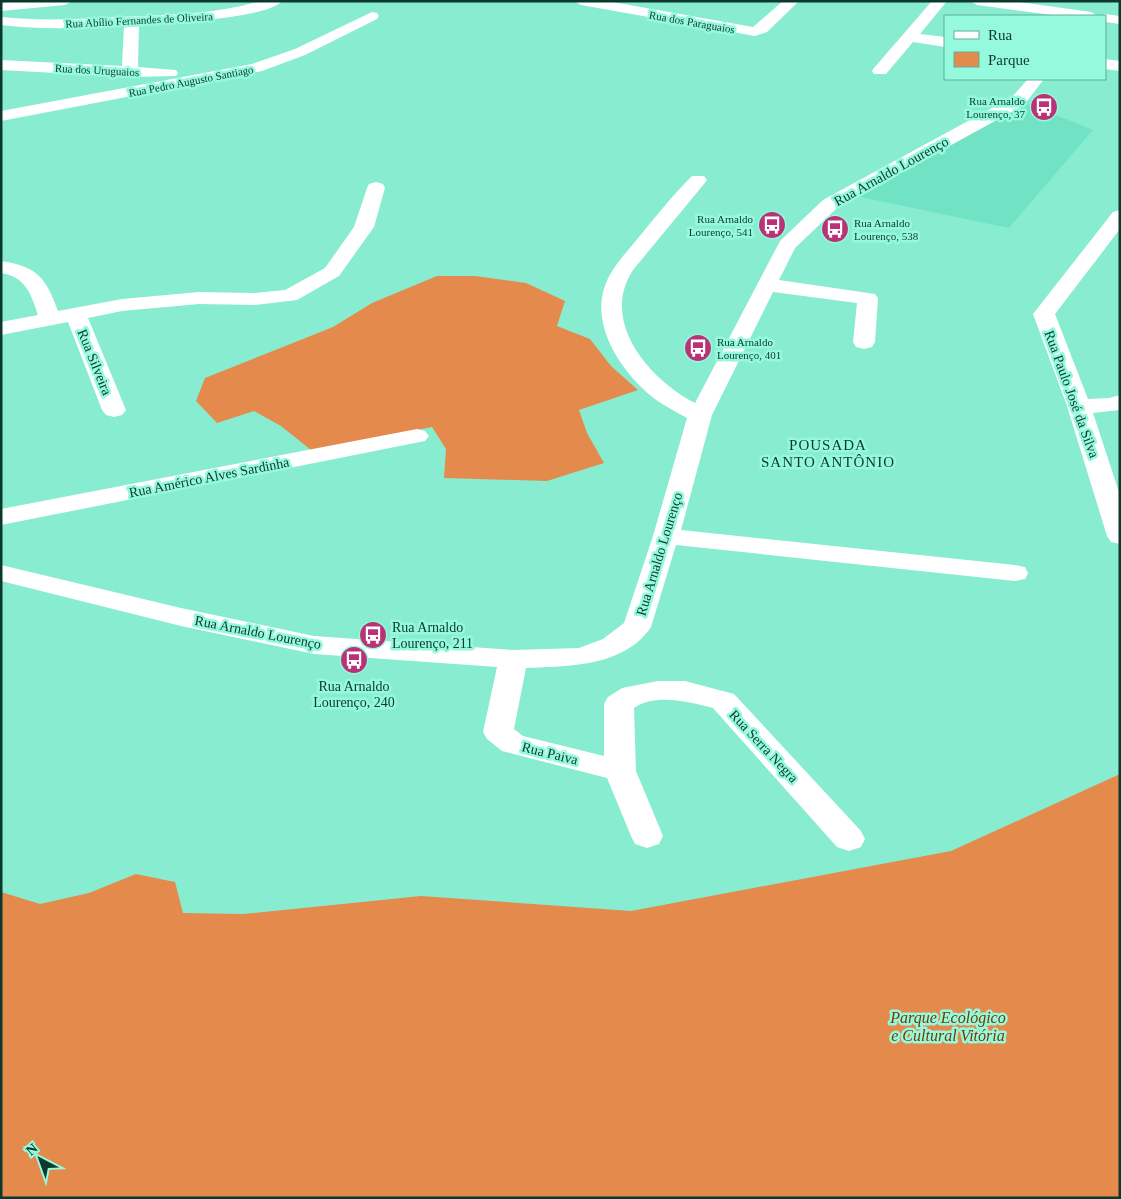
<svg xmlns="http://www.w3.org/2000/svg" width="1121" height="1199" viewBox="0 0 1121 1199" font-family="Georgia,serif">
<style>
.built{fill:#71e3c4}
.green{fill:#e48a4c}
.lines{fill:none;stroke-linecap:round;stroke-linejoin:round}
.minor{fill:#fff;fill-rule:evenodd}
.labels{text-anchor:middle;stroke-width:5;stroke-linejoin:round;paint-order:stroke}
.far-street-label{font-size:11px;fill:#0c392e;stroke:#95fadd}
.far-poi-label{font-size:11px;fill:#0c392e;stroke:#95fadd;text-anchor:end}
.street-label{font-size:14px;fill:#0c392e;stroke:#95fadd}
.poi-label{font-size:14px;fill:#0c392e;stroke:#95fadd;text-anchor:start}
.neighbourhood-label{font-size:15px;letter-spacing:1px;fill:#0c392e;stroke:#95fadd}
.near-park-label{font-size:16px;font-style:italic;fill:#773901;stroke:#95fadd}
</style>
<rect width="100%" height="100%" fill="#88ecd0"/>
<path class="built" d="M1028 104 1093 130 1009 228 851 195Z"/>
<g class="green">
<path d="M437 276H475L526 283 565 301 557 326 590 339 611 366 638 390 579 410 587 433 604 463 547 481 444 478 446 449 432 427 311 450 281 426 254 411 217 423 196 401 205 378 333 327 372 303Z"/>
<path d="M1120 774V1198H1V892L40 904 89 893 136 874 175 882 183 913 243 914 421 896 631 911 951 851Z"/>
</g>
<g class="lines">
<g class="minor">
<path d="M16 1H72L65 5 1 11V3Z"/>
<path d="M259 1H282C267 19 165 23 139 25L138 67 176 70 178 73 176 76 130 77 1 70V60L122 66 124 26C83 28 42 30 1 25V17C48 22 95 18 142 16 181 14 222 13 259 1Z"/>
<path d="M574 1H607L753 27 783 1H799L767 32 755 36 581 5Z"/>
<path d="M932 1H947L920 34 945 37V47L913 42 886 74H874L872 71 874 68Z"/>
<path d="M970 1H1012L1091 12 1098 16H1060L977 5Z"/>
<path d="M372 12 377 13 379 16 377 19 305 55 262 71 1 121V111L252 64 295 49Z"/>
<path d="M1105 14 1120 16V24L1105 22V16H1099Z"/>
<path d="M1105 59 1120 61V71L1105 69Z"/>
<path d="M1028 79H1044L1024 105 837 208 795 248 779 280 875 294 878 298 875 342 872 347 864 349 856 347 853 342 857 303 773 292 712 415 681 530 1015 565 1025 567 1028 573 1025 579 1015 581 676 545 651 627C624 667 569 666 526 668L514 729 523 736 604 756V704L608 697 622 688 658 681H685L734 694 861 831 865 839 861 847 849 851 837 847 713 708C689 702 656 693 634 708L636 771 663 836 659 844 647 848 635 844 631 836 607 778 502 751 487 739 483 732 497 667 314 654 181 626 1 581V565L181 608 314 636 513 650 579 648 603 639 624 623 653 536 687 418C675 411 662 405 651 396 621 371 589 324 606 283 612 268 624 255 634 243 653 220 671 197 692 176H704L707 180 704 184 633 270C599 322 650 380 695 403L780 241 823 200 1012 97Z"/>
<path d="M376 182 383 184 385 188 374 227 339 276 297 300 255 305 199 304 122 311 88 318 126 410 122 415 114 417 106 415 102 410 68 322 1 335V322L38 315C31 294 26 277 1 273V261C37 266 46 278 58 311L122 299 199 292 255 293 285 290 325 268 354 227 367 188 369 184Z"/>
<path d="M1120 210V229L1055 314 1088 399 1109 398 1120 395V410L1093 413 1120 495V544L1111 542 1107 536 1067 406 1033 314 1113 212Z"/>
<path d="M417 429 425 431 429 436 425 441 1 525V509Z"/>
</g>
</g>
<defs>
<g id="bus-disc" transform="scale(1.4375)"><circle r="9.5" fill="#b73276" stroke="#95fadd"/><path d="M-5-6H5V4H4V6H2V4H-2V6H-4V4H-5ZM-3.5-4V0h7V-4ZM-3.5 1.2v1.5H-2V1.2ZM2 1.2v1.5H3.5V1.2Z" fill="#fff"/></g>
</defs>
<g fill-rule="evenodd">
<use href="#bus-disc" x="1044" y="107"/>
<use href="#bus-disc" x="772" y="225"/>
<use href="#bus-disc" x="835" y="229"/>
<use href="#bus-disc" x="698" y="348"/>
<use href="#bus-disc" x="373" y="635"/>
<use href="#bus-disc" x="354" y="660"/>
</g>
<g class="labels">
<g class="far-street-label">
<text transform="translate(139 20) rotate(-3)" y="4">Rua Abílio Fernandes de Oliveira</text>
<text transform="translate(692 22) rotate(10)" y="4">Rua dos Paraguaios</text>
<text transform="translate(97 70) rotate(3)" y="4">Rua dos Uruguaios</text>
<text transform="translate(191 81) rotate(-11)" y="4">Rua Pedro Augusto Santiago</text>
</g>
<g class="far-poi-label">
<text x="1025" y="105">Rua Arnaldo<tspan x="1025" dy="13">Lourenço, 37</tspan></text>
<text x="753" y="223">Rua Arnaldo<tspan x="753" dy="13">Lourenço, 541</tspan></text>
<text x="854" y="227" text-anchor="start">Rua Arnaldo<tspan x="854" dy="13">Lourenço, 538</tspan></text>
<text x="717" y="346" text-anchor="start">Rua Arnaldo<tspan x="717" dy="13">Lourenço, 401</tspan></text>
</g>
<g class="street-label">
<text transform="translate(891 171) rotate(-29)" y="5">Rua Arnaldo Lourenço</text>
<text transform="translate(95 362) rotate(68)" y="5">Rua Silveira</text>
<text transform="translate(1072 394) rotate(70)" y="5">Rua Paulo José da Silva</text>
<text transform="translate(209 477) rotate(-11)" y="5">Rua Américo Alves Sardinha</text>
<text transform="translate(659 554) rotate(-73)" y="5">Rua Arnaldo Lourenço</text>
<text transform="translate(258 632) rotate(11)" y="5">Rua Arnaldo Lourenço</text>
<text transform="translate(764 746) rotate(47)" y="5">Rua Serra Negra</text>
<text transform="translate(550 753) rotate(14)" y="5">Rua Paiva</text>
</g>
<g class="poi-label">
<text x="392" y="632">Rua Arnaldo<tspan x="392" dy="16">Lourenço, 211</tspan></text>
<text x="354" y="691" text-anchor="middle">Rua Arnaldo<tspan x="354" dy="16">Lourenço, 240</tspan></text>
</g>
<g class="neighbourhood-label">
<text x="828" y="450">POUSADA<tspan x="828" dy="17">SANTO ANTÔNIO</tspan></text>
</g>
<g class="near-park-label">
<text x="948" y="1023">Parque Ecológico<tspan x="948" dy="18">e Cultural Vitória</tspan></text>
</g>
</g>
<rect width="1121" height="1199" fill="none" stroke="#0c392e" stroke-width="5"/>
<rect x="944" y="15" width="162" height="65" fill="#95fadd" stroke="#5ead97"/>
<rect x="954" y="31" width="25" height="8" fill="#ffffff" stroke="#5ead97"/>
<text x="988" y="40" font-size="15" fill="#0c392e">Rua</text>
<rect x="954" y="52" width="25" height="15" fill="#e48a4c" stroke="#5ead97"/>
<text x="988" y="65" font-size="15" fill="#0c392e">Parque</text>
<g transform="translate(40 1159) rotate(319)" stroke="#95fadd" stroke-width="4" paint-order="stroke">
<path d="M0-4L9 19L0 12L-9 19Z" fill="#0c392e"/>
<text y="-8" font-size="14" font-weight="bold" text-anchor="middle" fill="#0c392e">N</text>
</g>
</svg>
